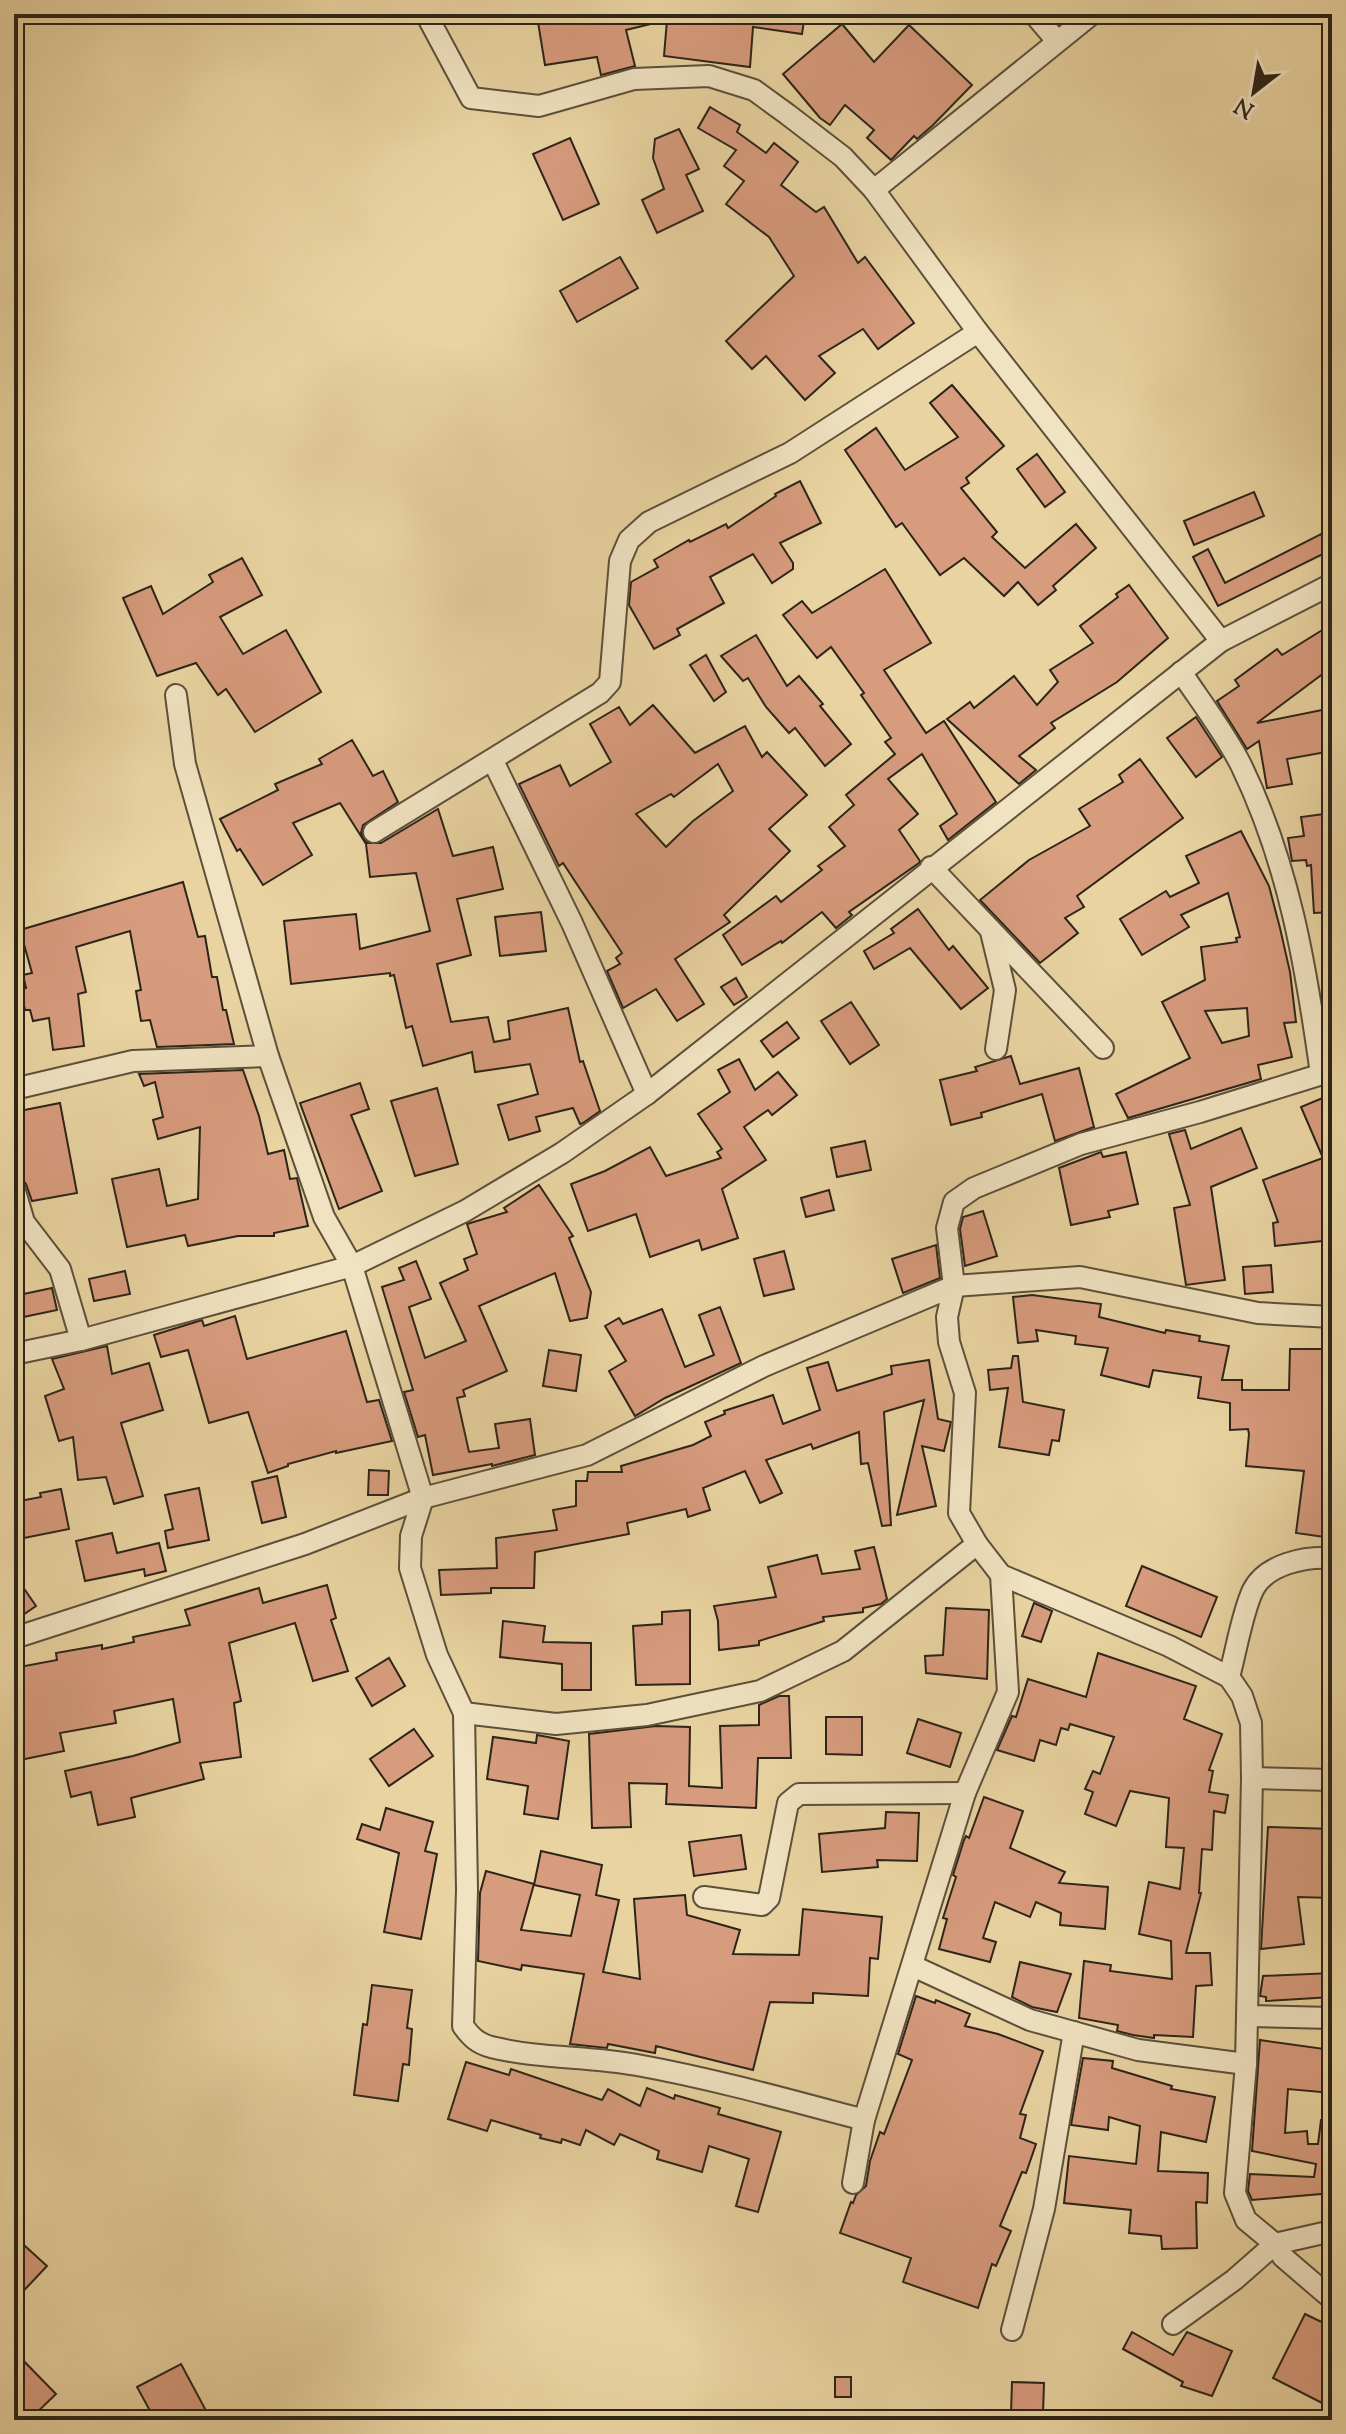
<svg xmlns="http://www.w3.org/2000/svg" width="1346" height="2434" viewBox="0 0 1346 2434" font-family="'Sorts Mill Goudy',serif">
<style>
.building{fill:#d79b7d;stroke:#2d2419;stroke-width:2;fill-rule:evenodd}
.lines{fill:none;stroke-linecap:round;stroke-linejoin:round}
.minor-casing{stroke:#5c503b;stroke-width:24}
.minor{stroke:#f1e3c2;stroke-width:20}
</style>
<rect width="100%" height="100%" fill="#e9d4a1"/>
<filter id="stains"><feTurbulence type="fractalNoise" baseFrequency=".0025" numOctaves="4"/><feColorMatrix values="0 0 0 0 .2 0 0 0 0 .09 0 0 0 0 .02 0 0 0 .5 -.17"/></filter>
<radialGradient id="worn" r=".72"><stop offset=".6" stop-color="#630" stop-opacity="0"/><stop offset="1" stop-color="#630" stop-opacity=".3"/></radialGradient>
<g class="building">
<path d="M589 14H667L668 17V14H805L802 34 753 27 750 67 664 56 667 20 626 30 635 66 601 75 597 57 545 65 538 22Z"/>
<path d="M842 24 874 62 909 25 972 85 932 126 917 139 914 136 891 160 867 138 874 130 845 105 830 125 820 118 783 74Z"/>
<path d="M710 107 740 125 737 132 766 153 774 143 798 162 781 185 816 212 824 207 858 263 865 257 914 323 878 349 863 329 819 356 835 373 805 400 766 356 752 369 726 341 794 276 769 237 726 204 744 181 724 166 736 150 698 128Z"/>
<path d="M679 129 699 169 686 175 703 211 657 233 642 200 664 189 653 158 655 139Z"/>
<path d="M570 138 599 204 563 220 533 154Z"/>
<path d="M620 257 638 288 577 322 560 291Z"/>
<path d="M952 385 1004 446 966 478 969 483 961 488 997 532 992 537 1025 568 1076 524 1096 548 1053 586 1056 590 1038 605 1018 582 1004 596 964 558 940 575 902 523 896 527 845 450 876 428 905 470 958 437 930 403Z"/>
<path d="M1037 454 1065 492 1045 507 1017 469Z"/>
<path d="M800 481 821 523 780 543 793 563V569L772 583 753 554 710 577 724 603 677 629 680 635 654 649 629 605 631 582 658 567 654 560 689 540 690 542 726 524 728 528 776 496 775 494Z"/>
<path d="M1254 492 1264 516 1194 545 1184 521Z"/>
<path d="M1321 534 1329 551 1218 606 1193 557 1208 549 1225 583Z"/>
<path d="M242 558 262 595 220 617 243 654 286 630 321 692 255 732 226 689 218 695 196 663 157 676 123 598 151 586 163 614 213 582 209 575Z"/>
<path d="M885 569 931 643 884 670 926 733 944 721 996 802 948 840 940 826 957 814 922 754 888 779 918 814 899 830 920 861 919 863 849 912 852 915 836 928 822 912 782 943 781 941 742 965 723 935 776 896 781 902 822 870 818 866 845 846 829 827 854 805 846 795 895 754 885 742 891 738 861 695 864 693 831 647 817 658 783 615 802 601 812 613Z"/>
<path d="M1129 585 1168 638 1117 682 1051 723 1055 728 1019 756 1036 770 1019 784 947 719 970 702 974 708 1014 676 1037 705 1058 682 1050 670 1093 643 1080 626 1118 597 1116 594Z"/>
<path d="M1332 624V667L1257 723 1332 708V751L1287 759 1292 784 1267 788 1259 741 1247 749 1217 701 1239 686 1235 680 1277 649 1282 655Z"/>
<path d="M756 635 787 686 799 676 823 704 820 706 851 744 825 766 795 728 789 733 766 707 748 678 743 681 721 656Z"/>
<path d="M706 655 726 692 714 701 690 665Z"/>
<path d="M653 705 695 753 745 726 762 757 767 752 807 795 769 829 790 851 724 915 730 922 675 959 704 1004 677 1021 656 989 623 1008 607 971 620 964 616 958 622 953 563 863 559 866 519 784 560 765 570 786 611 762 590 724 619 707 630 725ZM718 764 733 791 693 821 666 847 636 814 671 794 674 797Z"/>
<path d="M1196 717 1222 757 1196 777 1167 738Z"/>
<path d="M352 740 373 776 383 771 398 802 363 825 361 833 367 843H381L438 809 453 856 493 847 503 889 457 899 471 955 437 964 451 1022 488 1017 494 1042 510 1039 508 1021 568 1008 580 1062 583 1061 600 1111 583 1123 580 1124 573 1108 536 1117 540 1131 509 1140 498 1105 538 1094 530 1064 475 1072 472 1052 423 1066 412 1026 406 1028 394 975 390 976V973L291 984 284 921 356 914 360 949 430 931 416 873 370 877 366 844 340 803 293 823 312 855 263 885 240 849 237 851 220 819 278 790 275 784 322 764 319 759Z"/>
<path d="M1140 759 1183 818 1077 896 1084 907 1065 918 1078 933 1040 963 980 900 1029 860 1090 826 1079 809 1123 782 1119 775Z"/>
<path d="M1332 813V912L1314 913 1311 865 1307 866 1306 860 1292 861 1288 838 1304 836 1301 817Z"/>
<path d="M1241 831 1269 886 1280 928 1290 972 1296 1022 1284 1023 1292 1057 1258 1065 1261 1079 1128 1118 1116 1094 1190 1058 1162 1002 1205 980 1201 947 1237 942 1236 938 1240 937 1228 893 1181 915 1189 927 1142 955 1120 919 1166 891 1170 897 1199 883 1186 856ZM1247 1008 1249 1036 1222 1043 1205 1011Z"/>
<path d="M183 882 198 937 205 936 212 977H217L223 1010H226L234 1044 157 1047 150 1020 141 1021 136 991 141 990 130 931 76 947 86 992 78 994 84 1046 53 1050 49 1018 33 1021 30 1010H25L20 989 26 988 23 975 32 973 20 930Z"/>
<path d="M918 909 949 950 953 946 988 988 961 1009 910 948 874 969 864 951 894 933 891 929Z"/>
<path d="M541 912 546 951 500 956 495 917Z"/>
<path d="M736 978 747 997 734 1005 721 987Z"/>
<path d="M851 1002 879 1045 850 1064 821 1021Z"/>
<path d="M787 1022 799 1038 773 1057 761 1041Z"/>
<path d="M1011 1056 1020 1084 1079 1068 1094 1127 1055 1141 1042 1094 981 1113 982 1117 951 1125 940 1080 977 1071 975 1067Z"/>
<path d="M739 1059 755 1090 778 1072 797 1095 772 1115 768 1110 744 1127 766 1160 722 1189 738 1238 702 1250 699 1240 650 1257 636 1214 588 1231 571 1184 605 1171 650 1147 666 1176 721 1158 717 1152 722 1149 698 1114 730 1092 718 1070Z"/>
<path d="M243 1070 259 1116 268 1154 284 1150 290 1179 297 1178 298 1183 308 1226 274 1233V1236H238L188 1246 185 1235 127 1247 112 1179 159 1169 167 1206 198 1199 200 1127 158 1139 153 1120 163 1117 155 1082 144 1086 139 1074Z"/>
<path d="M360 1083 369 1109 351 1115 382 1191 339 1209 300 1103Z"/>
<path d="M437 1088 458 1164 415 1176 391 1101Z"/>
<path d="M1332 1094V1240L1275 1246 1273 1223 1278 1222 1263 1180 1323 1158 1301 1107Z"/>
<path d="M60 1103 77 1193 32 1201 26 1184 20 1177 14 1147V1112Z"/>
<path d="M1241 1128 1257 1168 1211 1187 1225 1280 1186 1285 1174 1208 1190 1205 1169 1134 1185 1130 1191 1149Z"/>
<path d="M865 1141 871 1170 837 1177 831 1148Z"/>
<path d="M1101 1152 1103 1157 1126 1152 1138 1204 1108 1211 1110 1217 1071 1225 1059 1168Z"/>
<path d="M539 1185 573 1236 569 1238 591 1292 587 1318 570 1321 555 1273 479 1306 507 1371 463 1390 465 1396 457 1398 469 1452 499 1448 495 1424 530 1419 535 1455 492 1466V1464L433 1475 425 1435 418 1437 404 1392 413 1390 382 1287 404 1280 399 1268 416 1261 431 1299 409 1307 425 1358 466 1341 440 1283 468 1270 464 1259 477 1254 467 1224 507 1212 504 1208Z"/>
<path d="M829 1190 834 1210 806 1217 801 1198Z"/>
<path d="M983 1211 997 1256 965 1266 960 1229 963 1217Z"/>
<path d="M936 1245 940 1278 903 1293 892 1259Z"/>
<path d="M784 1251 794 1289 764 1296 754 1259Z"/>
<path d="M1271 1265 1273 1292 1245 1294 1243 1267Z"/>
<path d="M125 1271 130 1294 94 1301 89 1279Z"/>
<path d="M52 1288 57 1310 14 1319V1296Z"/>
<path d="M1032 1295 1101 1304 1099 1317 1165 1333 1166 1330 1200 1336 1199 1341 1229 1346 1222 1380H1242V1390H1289L1290 1349H1332V1538L1296 1533 1304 1471 1246 1466 1249 1434 1248 1429 1230 1430V1403L1198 1398 1201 1377 1153 1370 1149 1387 1101 1375 1108 1348 1075 1344 1076 1336 1036 1330 1038 1341 1018 1343 1013 1297Z"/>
<path d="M720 1307 741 1363 665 1398 635 1416 609 1371 626 1361 605 1326 619 1318 623 1324 662 1309 685 1367 714 1355 699 1315Z"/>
<path d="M235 1316 247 1359 346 1331 367 1402 379 1400 392 1441 336 1453V1451L288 1464V1466L268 1473 248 1412 209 1423 188 1350 161 1357 154 1335 202 1320 204 1326Z"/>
<path d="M107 1346 112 1374 149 1363 163 1410 121 1423 143 1496 114 1504 106 1477 78 1480 73 1437 59 1441 45 1396 64 1389 52 1359Z"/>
<path d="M549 1350 581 1355 576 1391 543 1386Z"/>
<path d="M1013 1356H1018L1023 1402 1064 1410 1059 1441 1052 1440 1049 1455 999 1447 1008 1388 990 1390 988 1370 1011 1368Z"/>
<path d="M929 1360 938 1419 951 1422 944 1451 922 1446 936 1506 897 1515 924 1400 884 1412 891 1525 882 1526 868 1463 861 1464 859 1432 813 1449 811 1444 766 1460 782 1493 760 1503 745 1471 703 1488 710 1510 688 1517 686 1509 627 1523 629 1534 535 1552 534 1588H491V1593L441 1595 439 1570 497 1568 496 1538 557 1530 553 1510 576 1506V1481H587L588 1472H622L621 1466 693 1445 711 1436 705 1422 725 1414 724 1411 773 1395 783 1424 820 1410 807 1368 828 1362 837 1391 892 1374 891 1366Z"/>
<path d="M369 1470 389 1471 388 1495H368Z"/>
<path d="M277 1476 286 1517 262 1523 252 1482Z"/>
<path d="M199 1488 209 1540 168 1548 165 1531 173 1529 165 1495Z"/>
<path d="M61 1489 69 1529 14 1540V1502L41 1497 40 1493Z"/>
<path d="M112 1533 117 1553 159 1543 166 1571 145 1576 144 1569 85 1581 76 1541Z"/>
<path d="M874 1547 887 1599 881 1604 863 1608V1612L823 1617 824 1621 759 1641V1645L719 1650 718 1621 714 1606 776 1597 768 1567 817 1555 822 1574 860 1569 855 1551Z"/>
<path d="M1142 1566 1217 1597 1201 1637 1126 1606Z"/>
<path d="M14 1574 36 1606 14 1621Z"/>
<path d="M327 1585 336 1618 331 1620 348 1671 313 1681 295 1623 229 1643 241 1701 234 1703 241 1757 200 1763 204 1779 131 1798 135 1817 98 1825 91 1792 71 1797 65 1771 133 1756 180 1742 173 1699 114 1711 116 1723 60 1733 64 1751 20 1760 14 1730V1668L57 1660 56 1653 102 1645V1649L134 1642 133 1637 190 1625 185 1610 259 1588 263 1603Z"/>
<path d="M1034 1603 1052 1611 1041 1642 1022 1636Z"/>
<path d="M946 1608 989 1610 987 1679 926 1673 925 1656 943 1655Z"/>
<path d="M690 1610V1684L636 1685 633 1626 662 1624V1612Z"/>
<path d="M503 1621 545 1626 543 1642 591 1643V1690H562V1664L500 1657Z"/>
<path d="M1098 1653 1196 1686 1184 1719 1222 1734 1209 1770 1213 1771 1209 1792 1228 1795 1225 1813 1214 1811 1212 1850 1202 1849 1199 1893H1201L1186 1953H1210L1212 1985 1196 1986 1193 2037 1154 2035V2038L1133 2035 1117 2031 1118 2025 1079 2018 1084 1961 1111 1965 1110 1971 1172 1979 1171 1941 1139 1934 1149 1882 1180 1889 1184 1848 1166 1847 1169 1798 1130 1791 1116 1826 1085 1814 1093 1792 1085 1789 1093 1771 1100 1774 1114 1737 1070 1724 1068 1730 1061 1728 1056 1745 1040 1740 1034 1761 997 1750 1012 1716 1016 1717 1028 1679 1086 1697Z"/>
<path d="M389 1658 405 1686 372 1706 356 1678Z"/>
<path d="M779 1696H789L791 1758H758L756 1808 666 1804 667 1784 629 1783 631 1827 592 1828 589 1734 656 1726 690 1727 689 1786 722 1788 720 1726 759 1725V1705Z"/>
<path d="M826 1717H862V1755L826 1754Z"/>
<path d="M918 1719 961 1733 950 1767 907 1753Z"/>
<path d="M414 1729 433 1756 389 1786 370 1759Z"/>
<path d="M537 1735 569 1741 558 1819 524 1814 528 1786 487 1779 493 1737 536 1743Z"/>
<path d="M984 1797 1023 1811 1010 1848 1065 1872 1059 1883 1108 1887 1105 1929 1060 1925 1061 1913 1036 1902 1030 1917 995 1902 983 1938 996 1942 990 1962 939 1949 947 1919 943 1918 956 1877 953 1875 964 1840 966 1836 969 1838Z"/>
<path d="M386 1808 433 1822 425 1851 437 1854 421 1939 384 1932 399 1853 357 1839 362 1824 380 1830Z"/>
<path d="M886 1812 919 1813 917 1861 877 1860 878 1867 822 1872 819 1834 885 1828Z"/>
<path d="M1268 1827 1332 1829V1898L1298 1897 1304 1944 1261 1949Z"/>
<path d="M741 1835 746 1869 694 1876 689 1842Z"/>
<path d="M541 1851 602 1865 596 1895 619 1900 603 1972 640 1979 634 1899 685 1895 687 1915 740 1930 733 1954 799 1955 803 1909 882 1917 878 1959 870 1958 868 1996 813 1993V2003L770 2002 753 2070 656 2046 655 2053 608 2044 607 2048 570 2044 584 1974 522 1965 521 1970 478 1961 480 1893 486 1871 534 1884 521 1930 571 1936 580 1895 534 1885Z"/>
<path d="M1020 1962 1071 1974 1057 2012 1032 2007 1012 1997Z"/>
<path d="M1332 1973V1997L1266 2001V1997L1260 1996 1263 1976Z"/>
<path d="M372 1985 412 1990 407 2028 412 2029 409 2065 403 2064 398 2101 354 2095 363 2024 367 2025Z"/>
<path d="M916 1996 935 2003 936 2000 970 2014 965 2026 998 2034 1043 2051 1020 2114 1026 2115 1020 2138 1036 2144 1026 2173 1022 2172 1000 2226 1011 2231 996 2266 992 2264 978 2308 903 2282 911 2258 840 2233 851 2202 853 2203 856 2195 866 2186 870 2161 880 2132 884 2134 912 2060 898 2054Z"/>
<path d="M1260 2040 1332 2050V2093L1288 2089 1285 2133 1307 2131 1308 2144H1318L1321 2120 1332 2121V2193L1252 2200 1248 2191 1250 2174 1314 2177 1316 2164 1252 2151Z"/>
<path d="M1083 2058 1113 2061 1112 2068 1172 2086 1171 2089 1215 2097 1206 2142 1161 2132 1158 2171 1208 2173 1207 2203 1196 2202 1197 2248 1162 2249 1161 2236 1129 2233 1131 2210 1064 2203 1069 2156 1136 2164 1140 2126 1109 2117 1108 2130 1071 2125Z"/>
<path d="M466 2062 509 2075 511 2069 602 2100 608 2089 640 2106 647 2088 674 2099 675 2095 720 2108 718 2114 781 2132 758 2212 736 2206 749 2159 709 2146 702 2172 657 2159 659 2151 620 2134 614 2145 586 2130 580 2145 562 2139 561 2143 540 2138 541 2135 491 2120 487 2131 448 2119Z"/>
<path d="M14 2236 47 2266 14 2301Z"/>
<path d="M1305 2314 1332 2327V2408L1273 2378Z"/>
<path d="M1132 2332 1173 2355 1187 2332 1232 2351 1212 2396 1181 2386 1183 2382 1123 2349Z"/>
<path d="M14 2351 56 2394 29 2420H14Z"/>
<path d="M181 2364 211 2420H155L137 2387Z"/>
<rect x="835" y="2377" width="16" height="20"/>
<path d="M1012 2382 1044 2383 1043 2414 1011 2413Z"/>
</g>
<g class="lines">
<g class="minor-casing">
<g id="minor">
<path d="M426 14 471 98 539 106 634 79 709 76 754 90 787 114 843 157 874 190 978 332 1221 641"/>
<path d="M1034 14 1057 41"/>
<path d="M874 190 1092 14"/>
<path d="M1181 672C1201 702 1225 733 1241 765 1289 864 1306 966 1321 1074"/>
<path d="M176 695 185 764 268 1056 324 1217 352 1266 423 1498 411 1536 410 1568 437 1655 464 1713 467 1890 463 2026C471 2037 477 2043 491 2047 540 2059 589 2056 637 2065 714 2079 789 2100 864 2120"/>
<path d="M493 761 572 923 647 1094"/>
<path d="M374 832 600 693 610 682 620 561 629 540 649 522 790 453 978 332"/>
<path d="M931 867 1103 1048"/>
<path d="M991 932 1005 990 996 1049"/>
<path d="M1332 1071 1200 1112 1081 1144 974 1188 954 1202 947 1228 954 1286 947 1317 949 1342 965 1393 959 1513 977 1544 1001 1575 1169 1646 1229 1677 1242 1696 1251 1723 1252 1778 1246 2064 1235 2193 1246 2220 1275 2244 1283 2257 1332 2299"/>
<path d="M14 1089 133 1061 268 1056"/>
<path d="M14 1188 24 1222 60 1269 81 1340"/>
<path d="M14 1354 81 1340 352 1266 465 1211 562 1153 647 1094 1221 641 1332 584"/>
<path d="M14 1638 305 1544 423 1498 587 1455 764 1366 954 1286 1080 1277 1258 1313 1332 1317"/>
<path d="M1229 1677C1236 1652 1242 1613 1253 1590 1266 1564 1306 1556 1332 1558"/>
<path d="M464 1713 556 1724 647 1715 760 1691 843 1651 977 1544"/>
<path d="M1252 1778 1332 1780"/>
<path d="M704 1897 762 1905 769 1898 788 1803 799 1794 965 1793"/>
<path d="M913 1966 1030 2020 1138 2050 1246 2064"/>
<path d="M1247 2016 1332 2018"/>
<path d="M853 2183 864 2120 965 1793 1008 1692 1001 1575"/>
<path d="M1173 2324 1234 2280 1275 2244 1332 2231"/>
<path d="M1012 2330 1044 2209 1074 2032"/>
</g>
</g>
<use href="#minor" class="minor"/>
</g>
<rect width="1346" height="2434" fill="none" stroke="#e9d4a1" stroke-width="48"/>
<rect x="16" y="16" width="1314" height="2402" fill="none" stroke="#2d2419" stroke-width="4"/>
<rect x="24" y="24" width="1298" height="2386" fill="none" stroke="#2d2419" stroke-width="2"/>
<g transform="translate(1254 92) rotate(211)" stroke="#f1e3c2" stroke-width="6" paint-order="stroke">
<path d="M0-6L14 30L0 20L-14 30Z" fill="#2d2419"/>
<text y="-12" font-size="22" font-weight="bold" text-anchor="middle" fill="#2d2419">N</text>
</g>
<rect width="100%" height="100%" filter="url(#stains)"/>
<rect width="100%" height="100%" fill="url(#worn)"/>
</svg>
